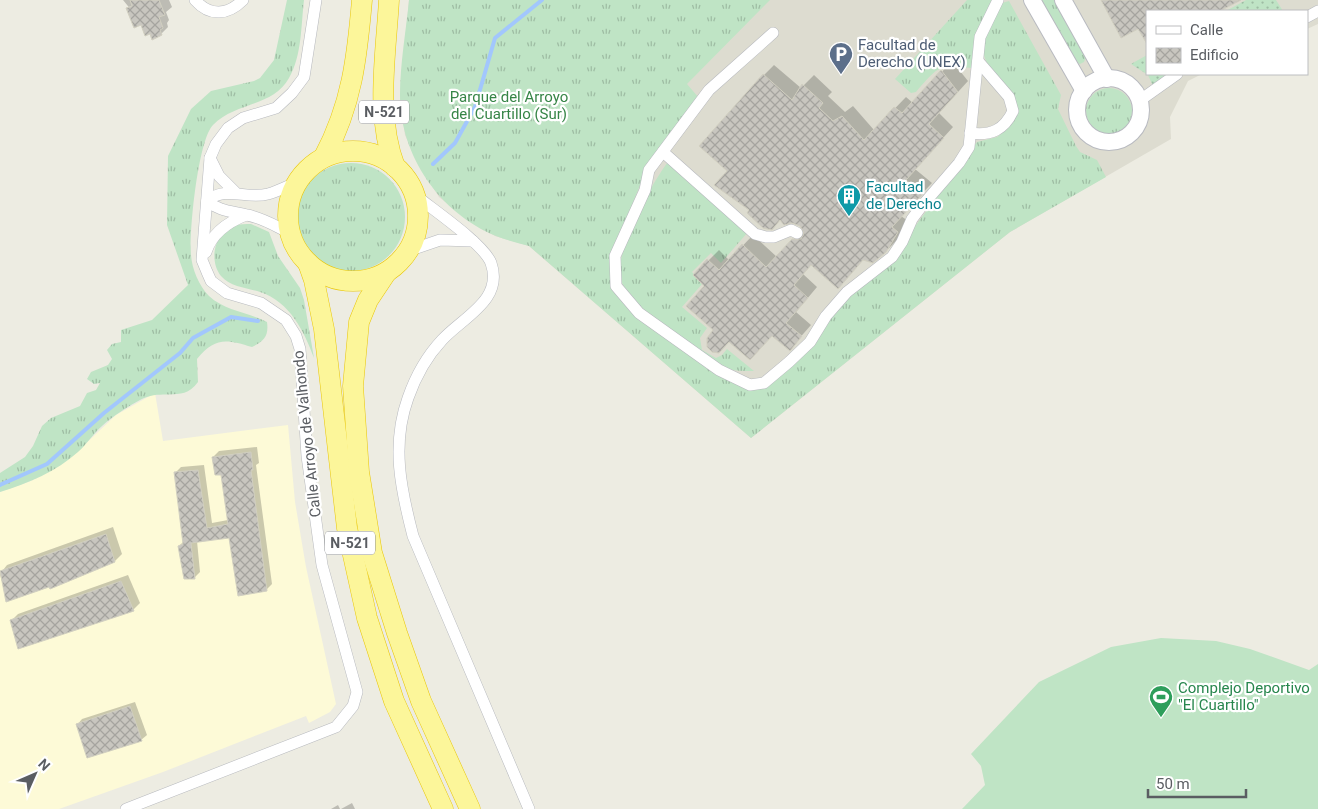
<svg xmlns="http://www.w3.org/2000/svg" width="1318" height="809" viewBox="0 0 1318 809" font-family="Roboto,sans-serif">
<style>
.commercial{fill:#fdfad7}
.education{fill:#dddcd0}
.grass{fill:url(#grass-tufts)}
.garden{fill:url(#garden-dots)}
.pitch{fill:#bfe4c5}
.shadow{fill:#0003}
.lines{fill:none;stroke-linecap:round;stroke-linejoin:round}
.stream{stroke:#a2c7fd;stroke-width:4}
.building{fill:url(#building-cross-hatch);stroke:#d1cfc0}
.minor-casing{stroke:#b7b9be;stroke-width:12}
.secondary-casing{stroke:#b8bac0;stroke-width:18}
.trunk-casing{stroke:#e9c606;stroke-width:21}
.minor{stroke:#fff;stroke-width:11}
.secondary{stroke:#fff;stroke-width:16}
.trunk{stroke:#fcf69a;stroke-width:20}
.labels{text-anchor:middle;stroke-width:4.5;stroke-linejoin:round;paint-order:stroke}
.shield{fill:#fff;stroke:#8c8e91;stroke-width:1}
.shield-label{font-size:14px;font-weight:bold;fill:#5a5d62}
.service-label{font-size:15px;fill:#4e5e75;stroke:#fff;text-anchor:start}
.park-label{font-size:15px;fill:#378547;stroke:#fff}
.culture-label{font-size:15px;fill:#0d838f;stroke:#fff;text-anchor:start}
.street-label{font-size:15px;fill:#5a5d62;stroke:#fff}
.leisure-label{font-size:15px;fill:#27864d;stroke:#fff;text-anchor:start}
</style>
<defs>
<pattern id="grass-tufts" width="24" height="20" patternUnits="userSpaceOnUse" patternTransform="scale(1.25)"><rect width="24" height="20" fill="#bfe4c5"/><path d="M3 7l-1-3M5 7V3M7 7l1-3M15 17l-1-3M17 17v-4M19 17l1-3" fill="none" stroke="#9ebca3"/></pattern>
<pattern id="garden-dots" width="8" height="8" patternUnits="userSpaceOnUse" patternTransform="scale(1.25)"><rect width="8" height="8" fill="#bfe4c5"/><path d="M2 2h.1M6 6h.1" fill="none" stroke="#9ebca3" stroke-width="1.8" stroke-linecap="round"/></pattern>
<pattern id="building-cross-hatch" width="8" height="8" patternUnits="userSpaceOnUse" patternTransform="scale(1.25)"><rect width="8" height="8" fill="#c8c6bf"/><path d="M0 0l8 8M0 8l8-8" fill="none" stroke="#a5a49f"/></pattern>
</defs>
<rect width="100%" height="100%" fill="#edece2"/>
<path class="commercial" d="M155 393 163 441 288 425 295 502 306 567 336 704 330 712 309 723 306 716 163 772 59 809H0V492L31 481 60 465 78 451 116 415Z"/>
<path class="education" d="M409 0H1318V24L1307 29V11H1147V74H1202L1188 81 1170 117 1171 139 1010 232 751 438 529 246 495 236 463 216 439 197 418 164 405 135 400 96Z"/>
<g class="grass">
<path d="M287 0H304C301 25 302 56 289 78 273 107 235 102 213 125 198 140 189 232 191 255 192 269 199 286 209 296 225 311 248 312 267 322 269 336 264 341 252 347 226 339 215 337 197 359L198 382C182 404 163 387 140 400 127 407 113 416 102 426 93 434 87 444 78 452 57 471 27 484 0 492V473L25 457 33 446 42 426 51 418 80 406 87 393 96 390 100 383 94 384 87 379 91 372 108 365 112 359 107 350 112 344 121 342V330L152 320 188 285 167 225 168 156 191 109 211 91 254 81 260 78 274 60Z"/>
<path d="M409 0H770L687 84 699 98 648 165 612 256 614 291 740 381 772 379 826 317 905 240 977 142 997 137 1006 130 1014 96C1007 85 996 76 989 66 974 45 992 21 1002 3L1009 1 1061 95 1058 109 1076 146 1080 152 1097 160 1106 177 1010 232 751 438 529 246C518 243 506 240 496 236 440 213 400 156 400 95 400 64 406 31 409 0Z"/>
<path d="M967 0H994L972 68C937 65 939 66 916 92L911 93 895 79Z"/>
<path d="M1040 0H1056L1087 54 1084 62 1080 64 1075 62Z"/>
<circle cx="1109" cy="111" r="23"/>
<path d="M668 162 748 232 721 263 711 253 692 272 703 283 682 307 707 328 700 338 702 350 716 358 722 355 727 349 754 371C744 371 734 371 724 368 714 365 704 354 696 348 674 332 625 304 620 276 615 252 652 182 668 162Z"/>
<circle cx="351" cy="217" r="54"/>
<path d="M251 224 269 232 278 256 300 288 304 300 314 358C304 331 290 302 260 292 248 288 230 287 221 276 208 260 215 231 235 225 240 224 246 224 251 224Z"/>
</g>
<g class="garden">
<path d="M1246 0H1276L1283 11H1226Z"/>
<path d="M1147 55V74H1166L1153 86 1148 75 1131 64Z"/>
</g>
<path class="pitch" d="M1161 638 1216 641 1250 649 1309 670 1318 664V809H962L985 785 981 766 971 754 1039 682 1111 647Z"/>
<g class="shadow">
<path d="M123 0H169L172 7 166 12 169 20 167 23 168 27 161 34 150 33Z"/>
<path d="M1102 0H1239L1217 11H1147L1138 27Z"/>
<path d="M952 61 968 81 939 113 953 127 915 169 932 183 901 216 908 221 897 240 886 251 864 259 812 264 803 274 817 287 796 312 811 325 790 349 772 335 715 330 706 286 694 275 719 250 729 260 753 235 777 257 804 229 801 225 781 219 772 228 750 210 729 170 764 75 774 65 801 88 814 75 832 92 828 96 845 112 853 106 874 130 906 97 913 103Z"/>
<path d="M257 447 259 463 256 465 272 584 266 590 231 536 197 541 200 572 194 578 179 546 184 541 175 473 181 467 204 465 212 523 228 520 222 473 213 457 219 451Z"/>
<path d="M113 527 122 554 115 561 7 601 0 574 7 565Z"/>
<path d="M128 575 140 603 133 610 11 621 18 614Z"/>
<path d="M135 702 147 735 141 740 77 725 82 719Z"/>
<path d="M352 803 355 809H341Z"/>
<path d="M338 805 340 809H331Z"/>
</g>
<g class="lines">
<g class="stream">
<path d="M433 164 455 143 475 107 495 38 542 0"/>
<path d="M0 485 47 464 104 413 180 353 193 338 231 317 258 321"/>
</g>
</g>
<g class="building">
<path d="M130 0H159L165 15 159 17 163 28 160 30 162 35 152 40 150 34 145 36 141 25 134 28 126 8 132 6Z"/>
<path d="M1101 0H1241L1220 11H1147V44L1138 29 1121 38Z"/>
<path d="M941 70 958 92 929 124 944 138 906 180 923 194 892 227 898 232 886 252 873 263 863 260 838 289 811 265 794 285 808 298 786 323 802 336 790 351 772 336 750 360 729 342 719 353 712 352 707 347V338L713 330 686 306 704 286 693 275 707 259 719 270 742 244 766 267 792 239H801L804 233 800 226 792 223 784 225 780 220 772 230 763 228 747 213 749 210 714 185 727 171 699 146 763 74 792 100 802 84 823 103 819 108 833 121 842 116 864 140 894 107 902 113Z"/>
<path d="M251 452 253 470H251L267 591 238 596 229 538 191 543 195 579H184L178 546 183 544 174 472 198 470 207 528 228 524 221 475H215L212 457Z"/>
<path d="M106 534 115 562 50 589 49 587 6 602 0 571Z"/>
<path d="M121 581 134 611 18 649 10 620Z"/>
<path d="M130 706 142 741 87 758 76 724Z"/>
</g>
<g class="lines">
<g class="minor-casing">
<g id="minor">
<path d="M195 0C210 17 228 15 243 0"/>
<path d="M1307 17 1318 11"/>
<path d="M773 33 709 90 649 170 645 190 615 256 616 286 639 313 719 370 750 385 764 383 789 362 810 342 826 316 847 292 892 257 902 242 912 219 921 207 959 163 969 147 980 37 998 0"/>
<path d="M1139 101 1177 74"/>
<path d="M970 133C991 136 1004 130 1013 111L1009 97 978 61"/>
<path d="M663 152 755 234 766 237H774L791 230 797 233"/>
<path d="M210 158 219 176 235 192"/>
<path d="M415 195C432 209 484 244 491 263 504 300 463 317 442 340 427 356 415 378 408 398 391 445 401 490 413 536L529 809"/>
<path d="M207 201C226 185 246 200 268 194 278 191 288 186 297 182"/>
<path d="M207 201C219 211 231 211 247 215 263 218 275 226 290 233"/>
<path d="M408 251 440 240 473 241"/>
<path d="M206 252C212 233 228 222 246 215"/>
<path d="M126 809 336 727 353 706 357 692 322 565 307 456 300 349 296 336 286 320 261 303 227 293 211 281 207 272 202 260 210 158 216 144 228 128 243 118 276 108 292 93 304 77 316 0"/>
</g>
</g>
<g class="secondary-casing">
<g id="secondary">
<path d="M1032 0 1084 91"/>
<path d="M1063 0 1107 79"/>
<circle cx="1109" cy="110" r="32"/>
</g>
</g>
<g class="trunk-casing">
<g id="trunk">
<path d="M389 0C386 54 375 115 395 167"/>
<circle cx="353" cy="216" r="65"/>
<path d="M324 157C352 104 357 58 362 0"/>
<path d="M308 263 314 280 324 329 347 528 367 618 394 701 443 809"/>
<path d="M386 273 368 300 359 322 353 386 359 472 372 553 397 633 421 701 470 809"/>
</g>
</g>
<use href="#minor" class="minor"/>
<use href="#secondary" class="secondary"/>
<use href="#trunk" class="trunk"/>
</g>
<defs>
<g id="parking-pin" transform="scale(1.25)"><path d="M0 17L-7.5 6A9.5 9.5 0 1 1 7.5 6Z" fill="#5c6f8a" stroke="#fff"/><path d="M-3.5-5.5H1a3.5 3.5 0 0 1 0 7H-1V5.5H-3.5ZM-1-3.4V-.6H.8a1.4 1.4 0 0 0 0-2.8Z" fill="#fff"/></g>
<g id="building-pin" transform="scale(1.25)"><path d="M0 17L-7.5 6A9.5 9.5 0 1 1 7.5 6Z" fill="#0f9aa8" stroke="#fff"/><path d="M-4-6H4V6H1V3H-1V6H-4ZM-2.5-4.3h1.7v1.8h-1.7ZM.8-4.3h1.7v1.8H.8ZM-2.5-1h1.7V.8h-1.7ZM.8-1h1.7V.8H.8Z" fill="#fff"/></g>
<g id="stadium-pin" transform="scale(1.25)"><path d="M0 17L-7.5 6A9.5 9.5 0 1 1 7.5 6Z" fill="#2e9e5b" stroke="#fff"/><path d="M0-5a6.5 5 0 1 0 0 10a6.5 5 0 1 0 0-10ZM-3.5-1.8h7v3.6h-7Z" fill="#fff"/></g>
</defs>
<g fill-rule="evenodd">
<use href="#parking-pin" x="841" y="54"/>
<use href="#building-pin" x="849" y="196"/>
<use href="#stadium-pin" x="1161" y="697"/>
</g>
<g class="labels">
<g class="shield">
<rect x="359" y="100.5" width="50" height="23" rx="4"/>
<rect x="325" y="531.5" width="50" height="23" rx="4"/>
</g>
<g class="shield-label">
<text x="384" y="117">N-521</text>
<text x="350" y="548">N-521</text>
</g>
<g class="service-label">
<text x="858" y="50">Facultad de<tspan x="858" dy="17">Derecho (UNEX)</tspan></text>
</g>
<g class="park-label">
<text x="509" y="102">Parque del Arroyo<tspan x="509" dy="17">del Cuartillo (Sur)</tspan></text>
</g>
<g class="culture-label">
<text x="866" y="192">Facultad<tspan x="866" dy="17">de Derecho</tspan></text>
</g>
<g class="street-label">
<text transform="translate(307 434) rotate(-96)" y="5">Calle Arroyo de Valhondo</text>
</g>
<g class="leisure-label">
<text x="1178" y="693">Complejo Deportivo<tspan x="1178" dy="17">"El Cuartillo"</tspan></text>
</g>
</g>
<rect x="1146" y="10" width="162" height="65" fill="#ffffff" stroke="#bdbec0"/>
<rect x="1156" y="26" width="25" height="8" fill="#ffffff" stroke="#bdbec0"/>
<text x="1190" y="35" font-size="15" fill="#5a5d62">Calle</text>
<rect x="1156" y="48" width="25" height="15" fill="url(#building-cross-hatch)" stroke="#bdbec0"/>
<text x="1190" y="60" font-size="15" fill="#5a5d62">Edificio</text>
<g transform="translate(35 774) rotate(45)" stroke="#ffffff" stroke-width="4" paint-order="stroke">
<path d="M0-4L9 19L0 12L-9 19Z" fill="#5a5d62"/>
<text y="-8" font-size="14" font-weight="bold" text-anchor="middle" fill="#5a5d62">N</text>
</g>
<path d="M1148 789v8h98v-8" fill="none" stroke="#5a5d62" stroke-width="2.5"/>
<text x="1156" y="789" font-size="15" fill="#5a5d62" stroke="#ffffff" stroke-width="4" paint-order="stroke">50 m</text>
</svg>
